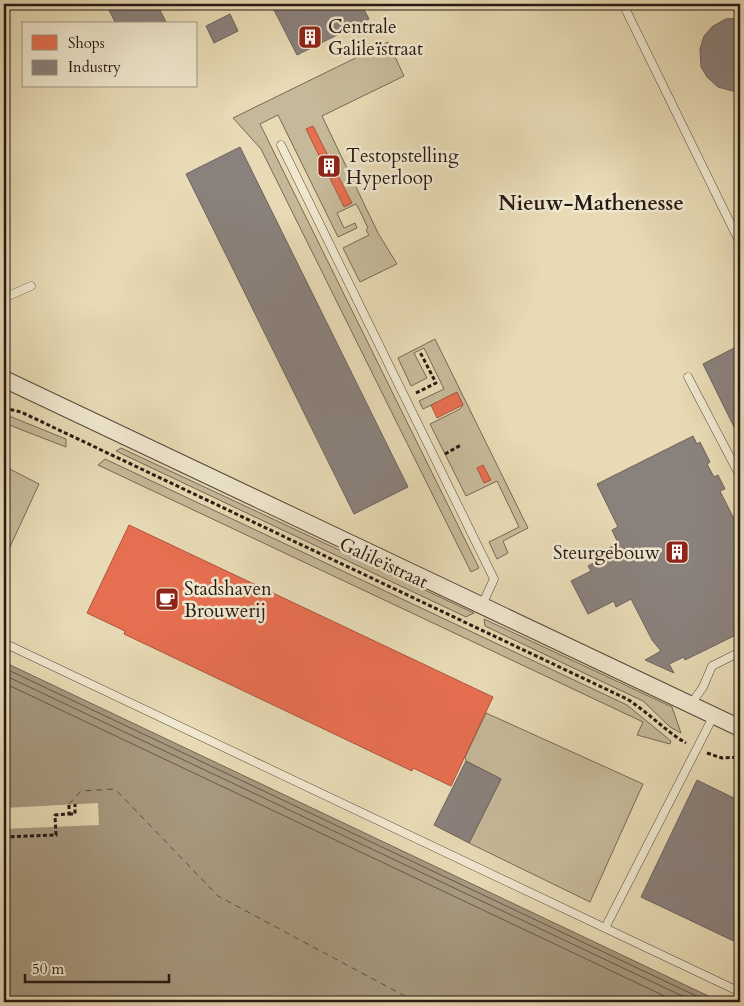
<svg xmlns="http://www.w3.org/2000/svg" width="744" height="1006" viewBox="0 0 744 1006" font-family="Cardo,serif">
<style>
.green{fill:#c6b999;stroke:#766956}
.water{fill:#a6987e;stroke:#736554}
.pier{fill:#e7dab4}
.shops{fill:#e76f51;stroke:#ad553f}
.industry{fill:#8a817c;stroke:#6c625d}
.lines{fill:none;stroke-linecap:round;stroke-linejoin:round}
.shore{stroke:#665849;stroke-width:1}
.ferry{stroke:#5a4c3e;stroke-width:1;stroke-dasharray:6 5;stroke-linecap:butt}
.lane-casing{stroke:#57493c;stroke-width:9}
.street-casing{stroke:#57493c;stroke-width:18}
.path{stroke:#271914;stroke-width:3;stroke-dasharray:4 2.5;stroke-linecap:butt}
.lane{stroke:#efe7ce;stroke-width:8}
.street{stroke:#efe7ce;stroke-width:16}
.labels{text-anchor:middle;stroke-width:5;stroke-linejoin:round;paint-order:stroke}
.poi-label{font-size:19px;fill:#271914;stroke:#efe7ce;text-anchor:start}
.street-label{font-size:19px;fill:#271914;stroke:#efe7ce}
.quarter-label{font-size:21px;font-weight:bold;fill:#271914;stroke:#efe7ce}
</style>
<rect width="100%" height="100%" fill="#e7dab4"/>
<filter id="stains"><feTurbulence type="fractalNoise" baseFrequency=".004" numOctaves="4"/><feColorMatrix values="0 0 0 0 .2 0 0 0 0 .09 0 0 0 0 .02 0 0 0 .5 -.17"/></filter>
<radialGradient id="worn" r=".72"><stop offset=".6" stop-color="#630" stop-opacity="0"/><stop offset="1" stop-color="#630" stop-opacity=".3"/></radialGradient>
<g class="green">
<path d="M388 42 404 76 322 116 378 233 397 264 360 282 343 248 369 235 366 230 368 228C364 220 361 212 356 204L337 213 344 228 355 223 357 228 338 237 278 115 260 124 479 568 471 572 261 149 233 118Z"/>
<path d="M435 339 528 528 503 541 508 553 497 559 489 542 519 527 497 481 466 496 430 424 460 409 463 405 457 393 423 409 419 401 444 389 424 348 414 353 427 378 411 386 398 358Z"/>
<path d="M4 414 66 439V447L4 423Z"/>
<path d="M121 448 474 613 466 617 116 451Z"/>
<path d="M105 459 627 705 671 741 670 744 637 735 643 722 98 465Z"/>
<path d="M4 466 39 484 4 560Z"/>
<path d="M484 619 672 707 681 733 670 727 643 701 485 626Z"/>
<path d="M486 713 643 784 590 902 469 843 501 779 466 761 465 757Z"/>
</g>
<path class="water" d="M4 662 721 1002H4Z"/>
<path class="pier" d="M98 803 99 825 4 829V808Z"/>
<g class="shops">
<path d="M313 126 352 203 344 207 306 129Z"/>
<path d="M457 392 463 405 437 418 431 405Z"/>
<path d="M483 465 491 480 484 483 477 468Z"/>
<path d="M129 525 493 697 451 786 413 768 412 771 124 634 125 631 87 613Z"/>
</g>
<g class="industry">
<path d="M106 4H157L167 24H116Z"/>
<path d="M271 4H361L369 19 297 55Z"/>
<path d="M230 14 238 31 214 43 206 26Z"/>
<path d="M740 18V91H733L718 87 707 77 701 67 700 49 704 36 713 26 726 19Z"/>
<path d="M240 147 408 487 354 514 186 174Z"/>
<path d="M740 345V426L735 429 703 364Z"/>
<path d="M693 436 697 444 700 442 710 462 707 464 714 477 718 475 725 489 720 491 733 517 738 515 740 519V633L685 660 684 657 669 664 674 673 645 660 661 651 652 640 631 599 616 607 614 601 588 614 571 581 591 571 588 566 599 560 610 555 613 560 616 559 609 548 618 543 612 530 618 527 597 484Z"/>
<path d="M466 761 501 779 469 843 434 825Z"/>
<path d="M697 780 740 801V944L641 897Z"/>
</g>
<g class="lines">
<g class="shore">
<path d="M4 668 709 1002"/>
<path d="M4 675 695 1002"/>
<path d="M4 683 677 1002"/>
</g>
<path class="ferry" d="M69 804 81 791 115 789 218 896 416 1002"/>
<g class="lane-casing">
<g id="lane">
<path d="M623 4 740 243"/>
<path d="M281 145 494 579 482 605"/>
<path d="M4 298 31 286"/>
<path d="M688 377 740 476"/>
<path d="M4 643 605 928"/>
<path d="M691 704 703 687 712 666 740 652"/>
<path d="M714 715 605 928 740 992"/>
</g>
</g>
<g class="street-casing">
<path id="street" d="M4 379 740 728"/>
</g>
<g class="path">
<path d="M416 393 436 383 420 352"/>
<path d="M4 408 21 412 627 699C648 712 664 730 686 743"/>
<path d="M445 454 461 445"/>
<path d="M707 753 722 758 740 757"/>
<path d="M69 814H75V804"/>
<path d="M4 837 56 835 55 815 69 814V804"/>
</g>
<use href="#lane" class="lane"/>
<use href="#street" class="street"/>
</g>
<defs>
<g id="building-square" transform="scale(1.25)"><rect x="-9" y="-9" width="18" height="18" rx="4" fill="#8f2418" stroke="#efe7ce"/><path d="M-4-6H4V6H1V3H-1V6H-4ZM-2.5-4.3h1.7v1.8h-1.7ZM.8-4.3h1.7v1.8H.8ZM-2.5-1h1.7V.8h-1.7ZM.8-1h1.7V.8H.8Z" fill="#fff"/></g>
<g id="cafe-square" transform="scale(1.25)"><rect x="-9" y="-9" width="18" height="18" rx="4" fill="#8f2418" stroke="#efe7ce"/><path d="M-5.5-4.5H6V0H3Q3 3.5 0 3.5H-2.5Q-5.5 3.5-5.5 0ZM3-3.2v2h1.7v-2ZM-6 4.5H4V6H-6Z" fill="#fff"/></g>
</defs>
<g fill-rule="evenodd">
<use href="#building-square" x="310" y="37"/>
<use href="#building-square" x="329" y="166"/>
<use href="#building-square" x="677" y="552"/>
<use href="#cafe-square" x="167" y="599"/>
</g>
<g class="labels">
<g class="poi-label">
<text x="328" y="33">Centrale<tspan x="328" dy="22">Galileïstraat</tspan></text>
<text x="346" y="162">Testopstelling<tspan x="346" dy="22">Hyperloop</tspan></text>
<text x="660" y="559" text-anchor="end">Steurgebouw</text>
<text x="184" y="595">Stadshaven<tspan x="184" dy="22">Brouwerij</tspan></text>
</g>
<g class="street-label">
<text transform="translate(384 562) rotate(25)" y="7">Galileïstraat</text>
</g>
<g class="quarter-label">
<text x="591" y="210">Nieuw-Mathenesse</text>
</g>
</g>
<rect width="744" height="1006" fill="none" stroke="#e7dab4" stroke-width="20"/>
<rect x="5" y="5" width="734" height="996" fill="none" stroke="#271914" stroke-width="2.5"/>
<rect x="10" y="10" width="724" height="986" fill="none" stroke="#271914"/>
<rect x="22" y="22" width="175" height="65" fill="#efe7ce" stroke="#9f9584"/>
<rect x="32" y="35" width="25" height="15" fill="#e76f51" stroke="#9f9584"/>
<text x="68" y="48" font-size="15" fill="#271914">Shops</text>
<rect x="32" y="60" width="25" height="15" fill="#8a817c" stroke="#9f9584"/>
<text x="68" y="72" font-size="15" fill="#271914">Industry</text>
<path d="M25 974v8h144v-8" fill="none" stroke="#271914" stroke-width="2.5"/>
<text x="32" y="974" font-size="15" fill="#271914" stroke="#efe7ce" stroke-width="4" paint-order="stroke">50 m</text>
<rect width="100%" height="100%" filter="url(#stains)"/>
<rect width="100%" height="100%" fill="url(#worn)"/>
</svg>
